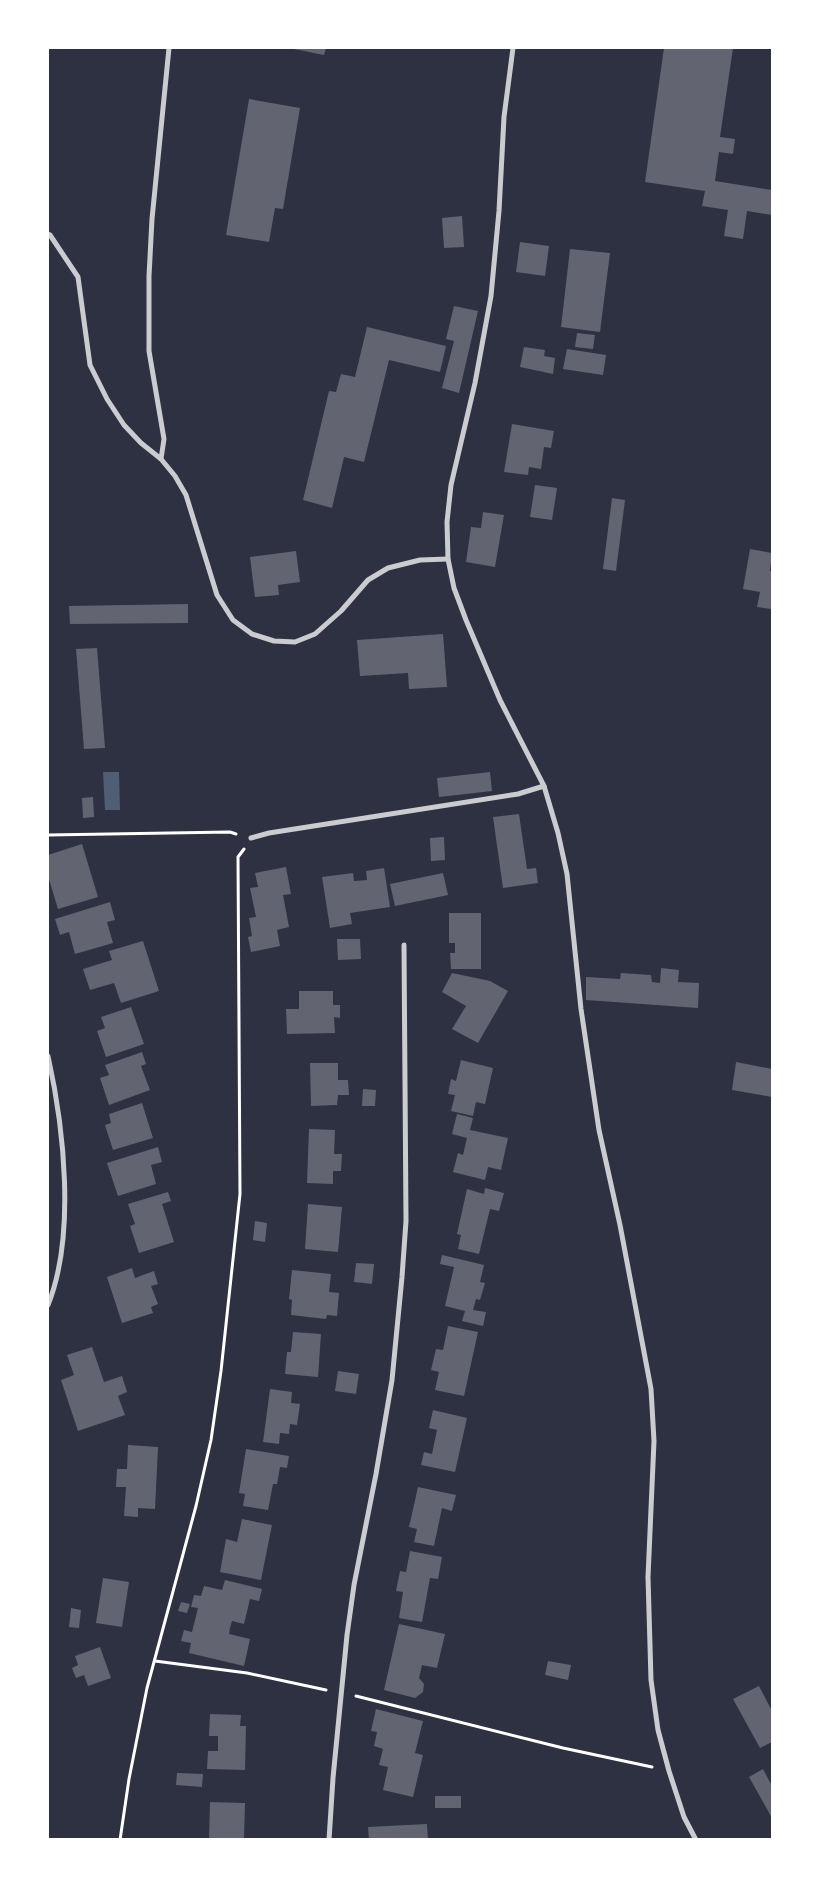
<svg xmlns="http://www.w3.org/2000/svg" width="820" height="1887" viewBox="0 0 820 1887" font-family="Inter,sans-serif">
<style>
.water{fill:#4f5d75}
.building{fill:#626471}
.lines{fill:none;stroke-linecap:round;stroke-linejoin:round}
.path{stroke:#fff;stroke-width:3}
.minor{stroke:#caccd0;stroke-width:5}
</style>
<rect width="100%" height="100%" fill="#2d3142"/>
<path class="water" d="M103 772H119L120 810H105Z"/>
<g class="building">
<path d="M289 48H326L324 55Z"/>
<path d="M664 48H733L720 137 735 139 733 154 719 152 715 181 772 190V215L747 211 743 239 724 236 728 210 702 206 705 191 645 182Z"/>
<path d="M249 99 300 108 283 209 275 208 269 242 226 235Z"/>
<path d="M462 216 464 247 444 248 442 218Z"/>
<path d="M520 242 549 246 545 276 516 272Z"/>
<path d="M570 249 610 253 600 332 561 327Z"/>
<path d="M454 306 478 311 459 393 442 388 454 341 446 339Z"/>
<path d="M367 327 446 346 440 372 389 360 364 462 344 457 332 508 303 500 329 391 336 392 341 374 355 377Z"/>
<path d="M577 333 595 335 593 349 575 347Z"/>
<path d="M524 347 545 350 544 356 555 358 553 374 520 367Z"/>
<path d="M567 349 606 355 603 375 563 369Z"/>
<path d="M512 424 554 431 551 448 544 447 541 469 529 467 528 475 504 472Z"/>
<path d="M535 485 557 488 552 520 530 517Z"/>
<path d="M612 498 625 500 616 571 603 569Z"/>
<path d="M483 512 504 515 495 567 466 562 471 527 481 528Z"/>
<path d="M750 549 772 553 770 571H772L771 609 757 607 760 592 743 589Z"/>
<path d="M296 551 300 582 278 585 279 595 255 597 250 557Z"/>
<path d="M188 604V623L70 624 69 606Z"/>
<path d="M443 634 447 687 409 689 408 673 360 676 357 640Z"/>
<path d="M97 648 105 748 84 749 76 649Z"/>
<path d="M490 772 492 791 439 797 437 778Z"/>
<path d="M93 797 94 817 83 818 82 798Z"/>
<path d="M519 814 527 869 536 868 538 883 503 888 493 817Z"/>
<path d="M444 837 445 860 431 861 430 838Z"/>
<path d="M82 844 98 897 58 909 48 876V855Z"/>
<path d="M286 867 291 894 283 895 289 927 277 930 280 946 251 952 248 937 252 936 249 918 256 917 250 888 258 887 255 873Z"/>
<path d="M384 868 390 907 350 913 352 924 330 928 322 877 353 873 354 881 367 880 366 871Z"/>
<path d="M443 873 448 895 395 906 390 884Z"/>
<path d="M110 902 115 920 107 922 113 943 75 954 69 932 60 935 55 919Z"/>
<path d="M449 913H481V969H451L450 953H455V943H449Z"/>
<path d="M337 939H360L361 959 338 960Z"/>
<path d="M143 941 159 991 121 1003 114 983 90 990 83 969 112 960 109 951Z"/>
<path d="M661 968 679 970 678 982 699 983 698 1008 586 1000V977L620 979 621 973 651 975 652 982 660 983Z"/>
<path d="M452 973 490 981 508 991 478 1043 452 1029 466 1006 442 992Z"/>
<path d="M299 991H333V1005H340V1018L334 1017 335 1033 287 1034 286 1009H299Z"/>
<path d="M131 1007 144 1044 106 1057 97 1031 105 1028 101 1017Z"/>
<path d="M142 1052 146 1064 141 1066 150 1090 109 1105 100 1078 109 1075 105 1065Z"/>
<path d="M461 1060 493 1068 485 1104 476 1102 473 1116 451 1111 455 1095 448 1094 451 1079 456 1081Z"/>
<path d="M736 1062 772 1069V1097L732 1090Z"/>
<path d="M310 1063H338V1080H348L349 1095H338L337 1105 311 1106Z"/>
<path d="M363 1089 376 1090 375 1106H362Z"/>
<path d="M142 1103 153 1138 113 1150 105 1125 111 1123 109 1114Z"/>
<path d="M457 1114 473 1118 470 1130 508 1138 501 1170 488 1167 485 1180 453 1172 458 1153 463 1155 467 1138 452 1134Z"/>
<path d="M309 1129 335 1130 334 1154H342L341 1171H333V1184L307 1183Z"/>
<path d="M158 1147 162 1162 151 1165 156 1184 118 1196 107 1163Z"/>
<path d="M485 1188 504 1193 499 1211 490 1209 479 1254 458 1249 461 1235 457 1234 467 1189 484 1194Z"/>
<path d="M168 1192 171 1201 162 1204 174 1242 139 1253 130 1226 135 1224 128 1204Z"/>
<path d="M308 1204 342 1207 338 1252 305 1249Z"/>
<path d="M255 1221 267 1223 265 1242 253 1240Z"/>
<path d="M442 1255 484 1265 480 1282 485 1283 480 1300 476 1299 473 1310 486 1312 483 1326 462 1321 465 1311 445 1306 454 1267 440 1264Z"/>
<path d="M356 1263 374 1264 372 1284 354 1282Z"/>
<path d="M132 1268 135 1278 154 1271 158 1284 151 1286 158 1304 151 1307 153 1313 122 1323 107 1277Z"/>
<path d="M292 1270 331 1274 329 1292 339 1293 337 1316 327 1315 326 1319 291 1315 292 1300 289 1299Z"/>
<path d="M448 1326 478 1332 464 1396 435 1390 439 1372 431 1370 436 1349 443 1350Z"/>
<path d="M293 1332 321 1334 318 1377 285 1374 287 1352H291Z"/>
<path d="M92 1347 104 1382 122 1376 127 1392 118 1396 125 1415 78 1431 61 1380 74 1375 67 1355Z"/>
<path d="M338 1371 359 1374 356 1394 335 1391Z"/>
<path d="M270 1389 292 1392 291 1403 300 1404 297 1425 290 1424 289 1434 280 1433 279 1444 263 1442Z"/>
<path d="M433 1410 467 1418 455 1472 421 1465 424 1452 432 1454 437 1430 429 1428Z"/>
<path d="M128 1445 158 1447 155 1509 138 1508V1517L124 1516 126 1487H116L117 1469H127Z"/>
<path d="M246 1449 289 1456 287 1468 280 1467 277 1484H273L268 1510 243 1506 245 1494 239 1493Z"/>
<path d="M418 1487 456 1495 452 1511 442 1508 434 1546 414 1542 417 1529 409 1527Z"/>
<path d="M242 1519 272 1525 261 1580 220 1572 226 1539 237 1542Z"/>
<path d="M410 1551 442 1557 438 1579 430 1578 422 1622 399 1618 403 1592 396 1591 400 1571 406 1572Z"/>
<path d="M103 1578 129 1582 122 1627 96 1623Z"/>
<path d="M225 1580 262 1589 259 1601 250 1599 244 1624 232 1621 230 1628 229 1634 250 1639 244 1666 189 1653 191 1643 181 1641 184 1630 192 1632 198 1608 191 1607 194 1595 201 1596 204 1586 222 1590Z"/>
<path d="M181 1602 190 1604 187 1613 178 1611Z"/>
<path d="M71 1608 81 1610 79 1628 69 1627Z"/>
<path d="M399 1624 445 1634 437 1668 422 1665 419 1678 424 1684 423 1692 415 1698 384 1690Z"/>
<path d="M100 1647 111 1678 88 1686 84 1675 76 1678 72 1668 78 1665 75 1656Z"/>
<path d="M548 1661 571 1665 568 1680 545 1675Z"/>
<path d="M759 1686 772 1711V1742L760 1748 733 1699Z"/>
<path d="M376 1709 423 1721 415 1753 423 1755 413 1797 383 1790 388 1767 379 1765 383 1749 374 1746 377 1732 371 1731Z"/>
<path d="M210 1714 241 1715 240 1726H246L245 1770 207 1769 208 1751H218V1736H209Z"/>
<path d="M763 1769 772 1786V1818L749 1777Z"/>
<path d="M177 1773 203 1774 202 1787 176 1785Z"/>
<rect x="435" y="1796" width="26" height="12"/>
<path d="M210 1802 245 1803 244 1840H209Z"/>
<path d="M427 1824 428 1840H369L368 1827Z"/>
</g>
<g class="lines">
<g class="path">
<path d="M48 835 230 832 236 834"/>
<path d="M155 1661 247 1673 326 1690"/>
<path d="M356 1696 563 1748 652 1767"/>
<path d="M120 1840 129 1779 147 1688 196 1506 211 1440 221 1371 240 1194 238 857 244 849"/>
</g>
<g class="minor">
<path d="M513 48 504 117 499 211 491 296 475 383 451 485 447 522 448 559 454 588 466 620 500 700 544 786 558 833 567 874 581 1009 599 1130 620 1225 651 1389 654 1441 648 1577 651 1680 658 1730 669 1771 684 1817 696 1840"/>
<path d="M48 234 50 235 78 277 90 365 107 399 124 425 141 443 161 459 175 476 186 495 217 595 233 620 252 634 274 641 295 642 315 634 341 611 368 580 388 568 420 560 448 559"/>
<path d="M161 459 164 439 149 351V276L152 219 169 48"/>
<path d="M251 838 269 833 518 794 544 786"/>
<path d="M48 1056C64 1128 76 1235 48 1305"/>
<path d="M329 1840 333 1778 347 1635 354 1585 376 1474 392 1380 402 1277 406 1221 404 945"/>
</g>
</g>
<rect width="820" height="1887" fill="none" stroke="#ffffff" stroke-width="98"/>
</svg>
